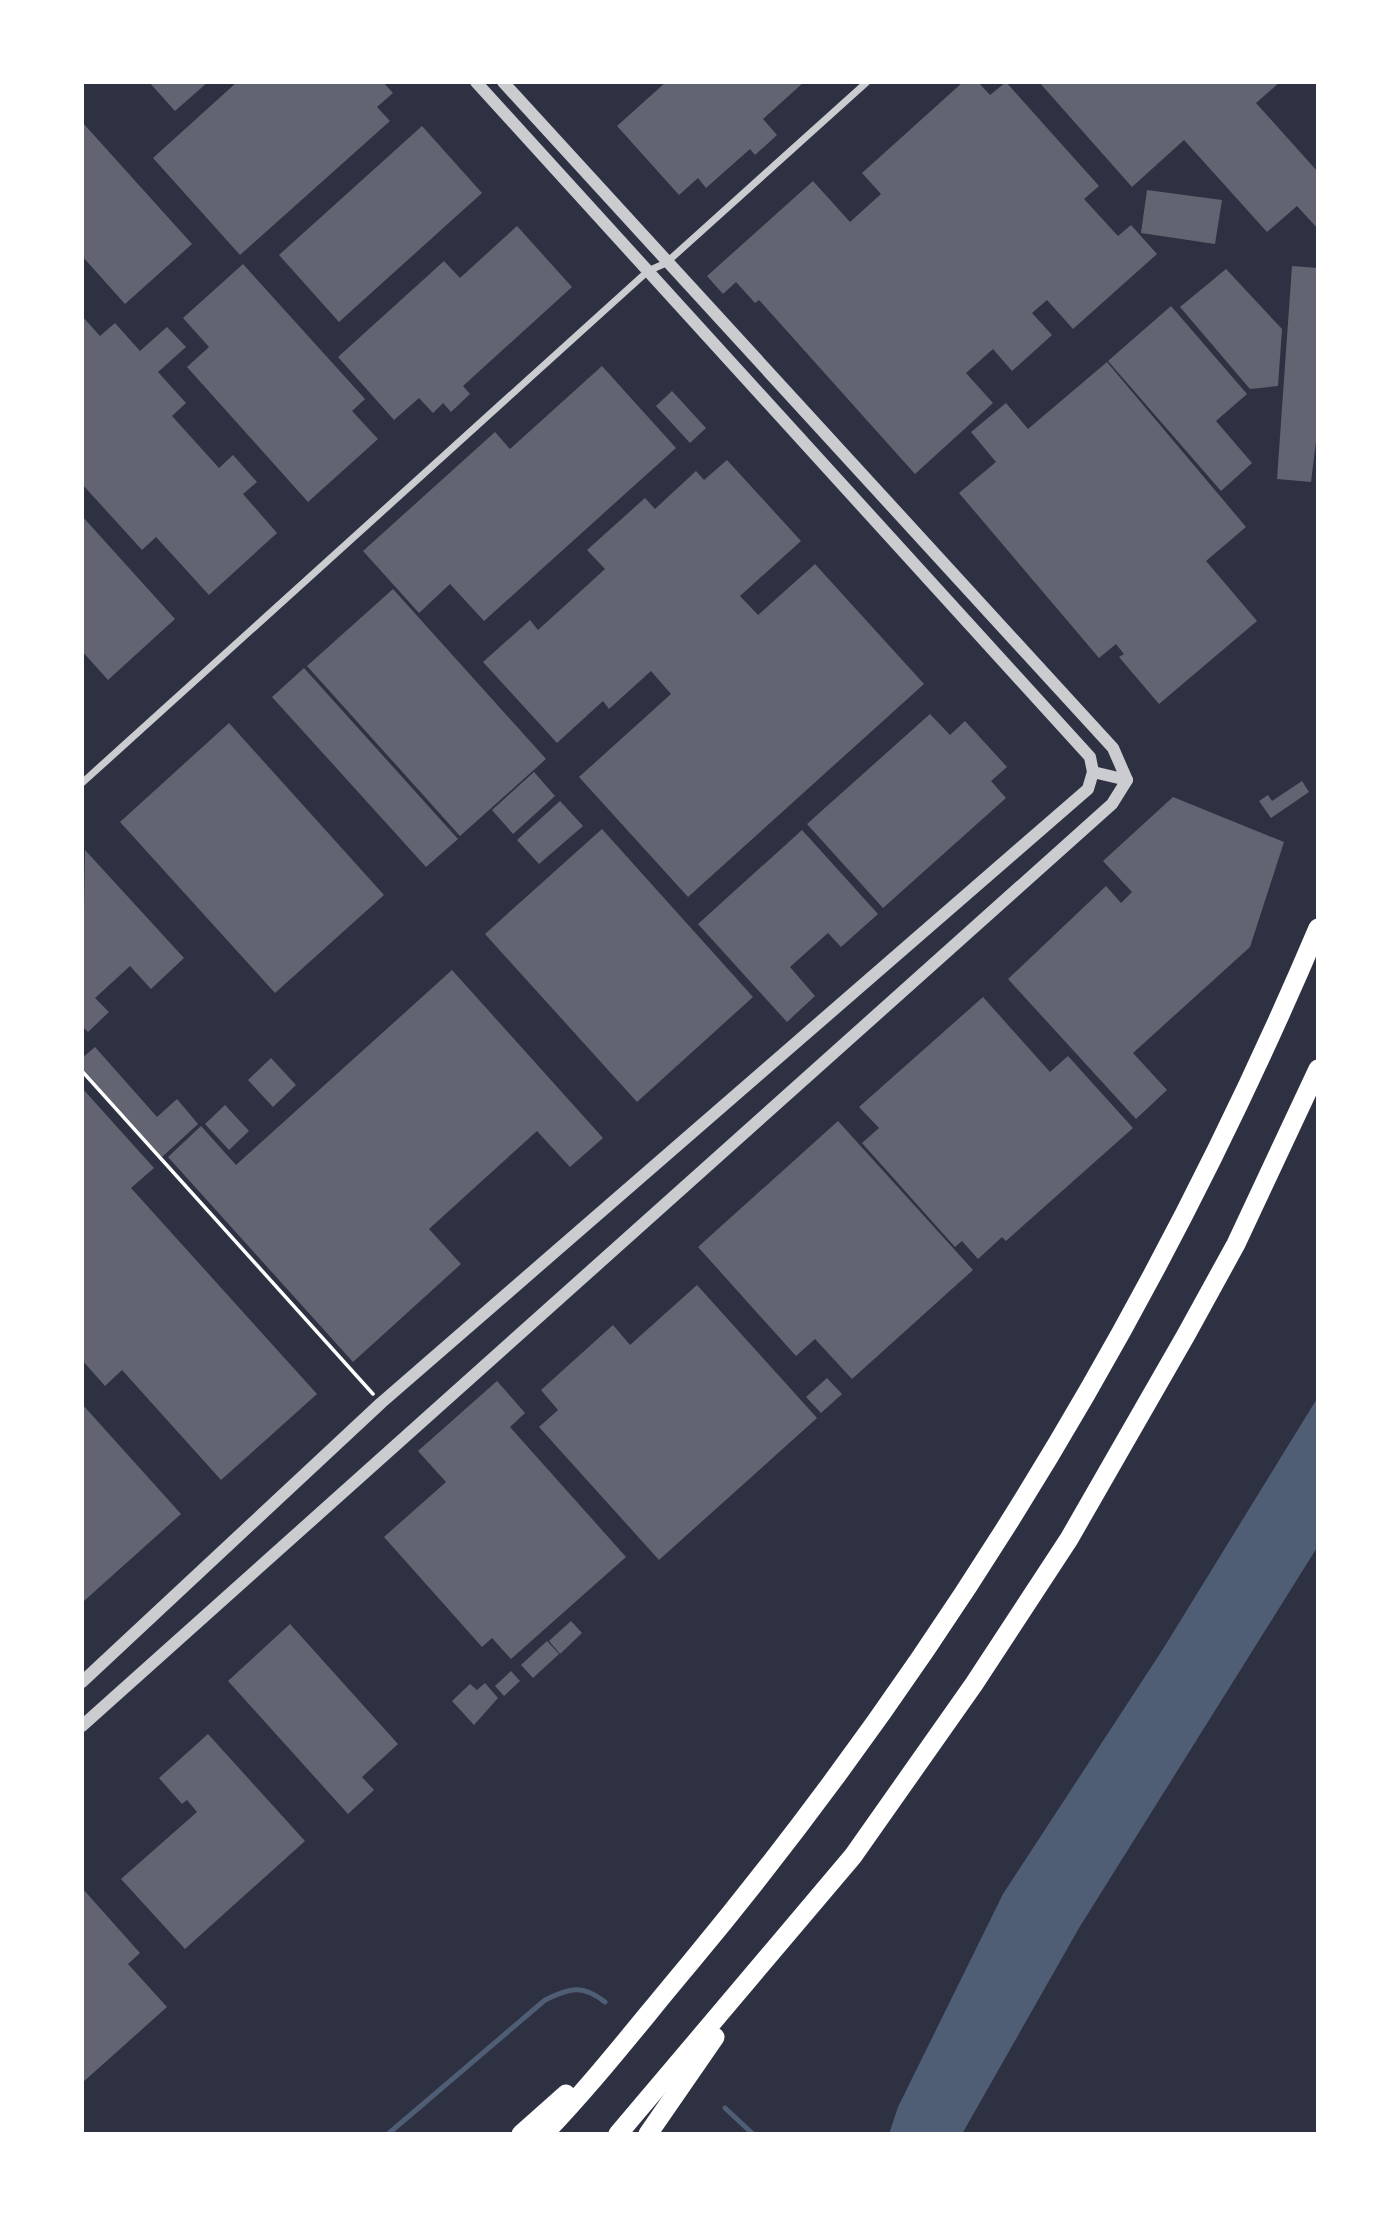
<svg xmlns="http://www.w3.org/2000/svg" width="1400" height="2216" viewBox="0 0 1400 2216" font-family="'IBM Plex Sans',sans-serif">
<style>
.water{fill:#4f5d75}
.lines{fill:none;stroke-linecap:round;stroke-linejoin:round}
.stream{stroke:#4f5d75;stroke-width:5}
.building{fill:#626471}
.path{stroke:#fff;stroke-width:3.5}
.minor{stroke:#caccd0;stroke-width:7}
.tertiary{stroke:#caccd0;stroke-width:12}
.motorway{stroke:#fff;stroke-width:19}
</style>
<rect width="100%" height="100%" fill="#2d3142"/>
<path class="water" d="M1318 1397V1546L1079 1928 962 2134H889L898 2107 1003 1894 1163 1649Z"/>
<g class="lines">
<g class="stream">
<path d="M725 2108 753 2134"/>
<path d="M388 2134 545 2000C569 1988 583 1984 605 2002"/>
</g>
</g>
<g class="building">
<path d="M149 82H208L175 111Z"/>
<path d="M237 82H383L393 93 377 107 390 121 240 255 153 158Z"/>
<path d="M666 82H804L763 119 777 135 755 155 750 149 706 188 698 178 679 195 617 126Z"/>
<path d="M963 82H978L990 95 1006 82 1099 186 1084 199 1118 236 1131 225 1157 254 1073 329 1047 300 1032 313 1052 335 1012 371 993 349 966 373 993 403 915 474 759 300 755 303 736 282 723 294 707 276 813 181 850 222 881 194 862 173Z"/>
<path d="M1039 82H1280L1256 103 1318 172V229L1297 206 1267 232 1184 140 1132 187Z"/>
<path d="M82 122 192 244 125 304 82 256Z"/>
<path d="M422 126 482 193 339 322 279 255Z"/>
<path d="M1147 190 1222 200 1215 244 1141 233Z"/>
<path d="M517 226 572 287 463 386 470 394 451 412 443 403 433 413 419 398 394 420 338 357 444 261 460 278Z"/>
<path d="M243 264 365 399 352 411 378 439 308 502 187 367 209 347 183 318Z"/>
<path d="M1292 266 1318 268V425L1311 482 1277 479Z"/>
<path d="M1226 269 1282 329 1278 386 1250 389 1180 307Z"/>
<path d="M1171 306 1247 394 1216 421 1252 463 1221 491 1108 361Z"/>
<path d="M82 316 100 336 115 323 140 351 167 327 186 347 158 372 186 403 172 416 219 468 233 455 257 482 243 494 277 533 209 595 156 537 142 550 82 484Z"/>
<path d="M1107 362 1246 527 1206 561 1257 621 1159 704 1119 657 1124 654 1116 644 1099 658 959 493 996 462 971 432 1006 403 1028 429Z"/>
<path d="M602 366 676 448 484 621 450 584 419 613 363 551 495 432 510 449Z"/>
<path d="M672 391 706 428 690 443 656 406Z"/>
<path d="M727 460 801 541 740 596 758 615 815 564 924 684 688 897 579 777 671 694 651 671 609 709 603 701 557 743 483 662 530 620 538 630 605 569 587 550 645 498 655 509 696 471 704 480Z"/>
<path d="M82 516 175 619 108 680 82 651Z"/>
<path d="M393 589 546 759 460 836 307 666Z"/>
<path d="M304 668 458 839 426 867 272 697Z"/>
<path d="M930 714 950 735 965 721 1007 767 991 781 1006 798 883 908 807 824Z"/>
<path d="M229 723 384 895 275 993 120 822Z"/>
<path d="M534 772 555 796 513 834 492 810Z"/>
<path d="M1302 781 1309 792 1271 818 1259 801 1268 795 1272 801Z"/>
<path d="M1173 797 1284 842 1250 947 1133 1053 1167 1090 1136 1119 1008 979 1106 886 1121 903 1132 892 1103 861Z"/>
<path d="M560 801 583 826 539 864 517 840Z"/>
<path d="M602 829 753 997 637 1102 485 934Z"/>
<path d="M802 830 878 914 841 947 828 933 790 967 815 996 787 1022 698 924Z"/>
<path d="M85 850 184 958 151 989 130 966 95 998 109 1012 88 1032 82 1026Z"/>
<path d="M452 970 603 1138 570 1167 537 1131 429 1229 461 1264 353 1362 168 1157 201 1126 236 1165Z"/>
<path d="M983 997 1050 1072 1068 1056 1133 1128 1006 1241 1002 1237 978 1259 962 1241 955 1247 862 1143 879 1128 859 1107Z"/>
<path d="M95 1047 157 1117 177 1099 198 1124 162 1157 82 1068V1058Z"/>
<path d="M271 1058 296 1085 273 1107 248 1080Z"/>
<path d="M82 1088 154 1168 131 1188 317 1394 221 1480 122 1370 105 1386 82 1360Z"/>
<path d="M225 1105 249 1131 229 1150 205 1124Z"/>
<path d="M838 1121 973 1270 852 1379 815 1339 796 1356 698 1247Z"/>
<path d="M697 1285 817 1418 659 1560 539 1427 558 1410 541 1390 613 1325 630 1345Z"/>
<path d="M827 1378 842 1394 821 1413 806 1397Z"/>
<path d="M497 1381 525 1413 510 1427 626 1557 511 1659 492 1638 482 1647 384 1537 446 1482 418 1451Z"/>
<path d="M82 1404 181 1514 84 1601 82 1599Z"/>
<path d="M571 1621 582 1633 560 1654 549 1641Z"/>
<path d="M290 1624 398 1744 362 1777 374 1790 348 1814 228 1681Z"/>
<path d="M547 1641 559 1654 533 1678 521 1665Z"/>
<path d="M511 1671 520 1681 504 1696 495 1686Z"/>
<path d="M485 1683 498 1698 474 1725 452 1701 470 1684 477 1690Z"/>
<path d="M208 1734 305 1841 185 1949 121 1879 197 1812 187 1800 182 1804 159 1778Z"/>
<path d="M82 1888 140 1953 128 1964 167 2007 82 2083Z"/>
</g>
<g class="lines">
<path class="path" d="M82 1071 373 1394"/>
<path class="minor" d="M82 783 648 271 666 263 867 82"/>
<g class="tertiary">
<path d="M1093 772 1127 780"/>
<path d="M82 1682 381 1403 1088 789 1093 772 1090 757 476 82"/>
<path d="M82 1726 1112 804 1127 780 1113 748 503 82"/>
</g>
<g class="motorway">
<path d="M521 2134 566 2094"/>
<path d="M544 2134C596 2080 642 2020 690 1963 950 1650 1159 1303 1318 928"/>
<path d="M618 2134 853 1856 974 1684 1069 1539 1186 1335 1236 1244 1318 1069"/>
<path d="M648 2134 715 2037"/>
</g>
</g>
<rect width="1400" height="2216" fill="none" stroke="#ffffff" stroke-width="168"/>
</svg>
